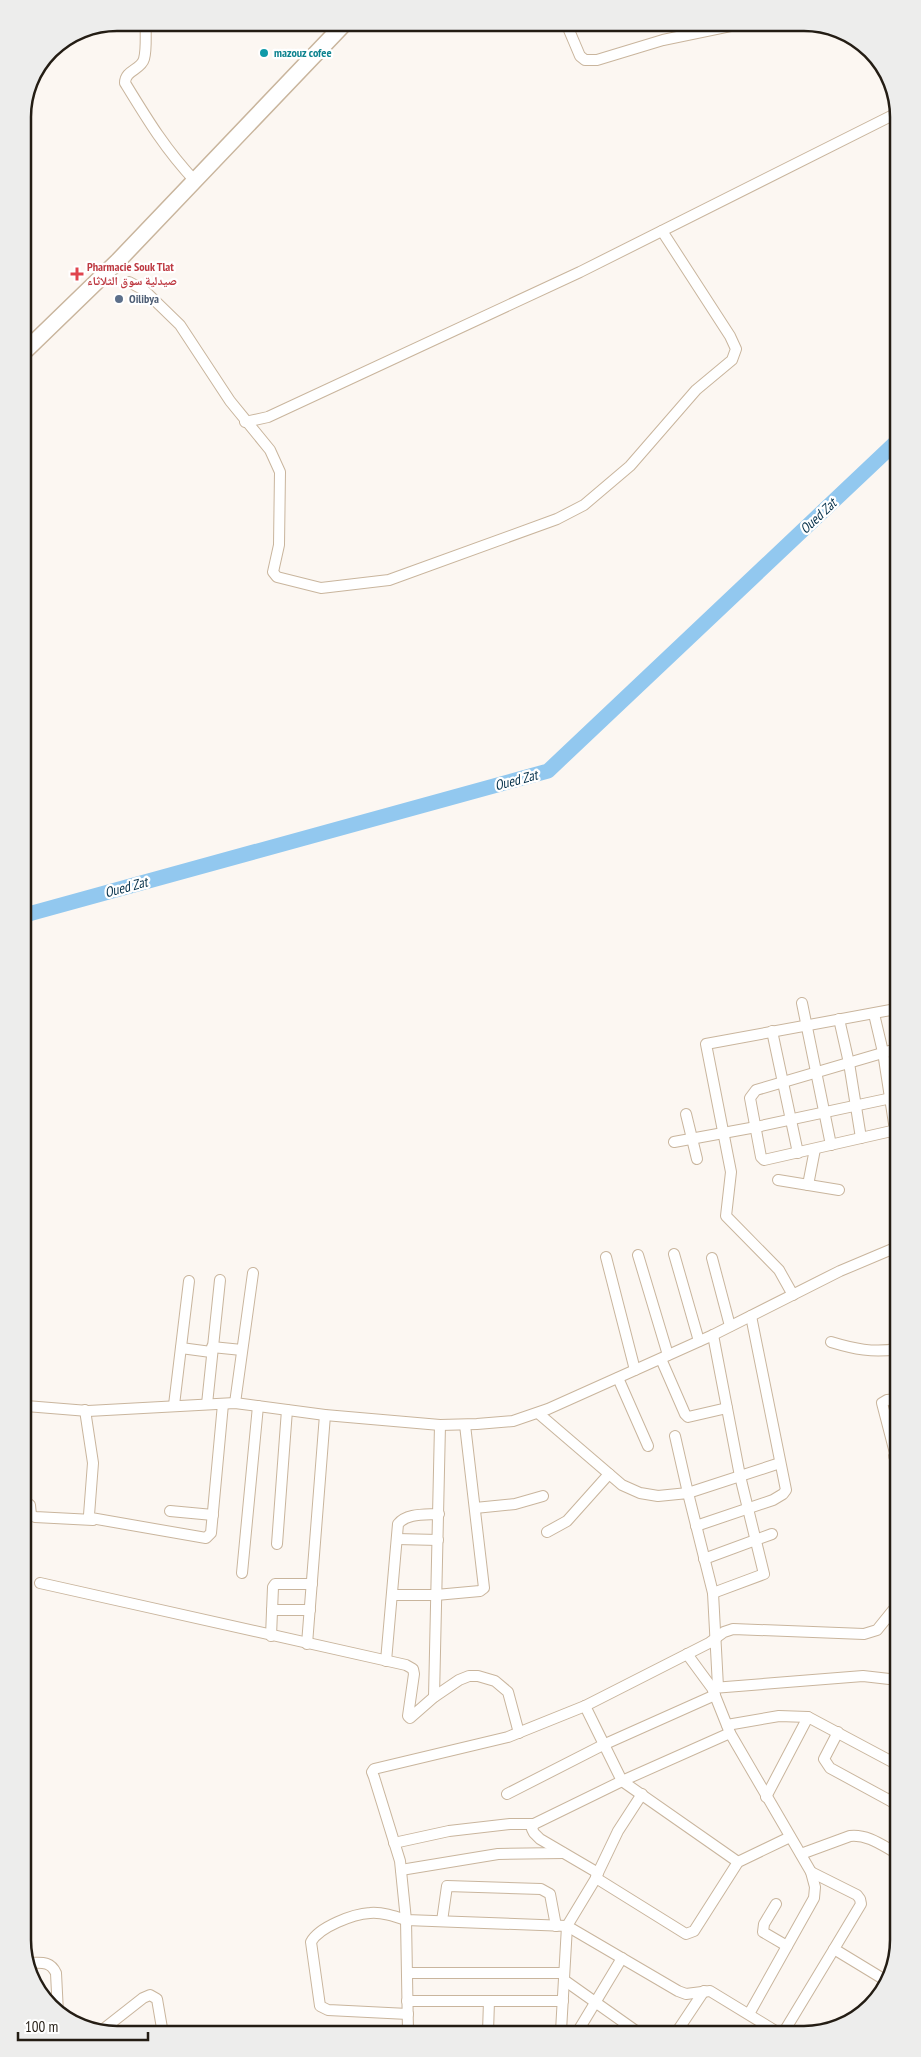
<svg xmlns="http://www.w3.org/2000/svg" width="921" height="2057" viewBox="0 0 921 2057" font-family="'PT Sans Narrow','Noto Naskh Arabic',sans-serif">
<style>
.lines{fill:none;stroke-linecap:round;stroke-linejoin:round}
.river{stroke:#92c8ef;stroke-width:15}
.street-casing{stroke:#c9b59d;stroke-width:12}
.primary-casing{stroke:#c9b59d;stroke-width:18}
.street{stroke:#fff;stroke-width:10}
.primary{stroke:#fff;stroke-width:15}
.culture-dot{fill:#0f9aa8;stroke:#fff;stroke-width:2}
.health-dot{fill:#e0444e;stroke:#fff;stroke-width:2}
.service-dot{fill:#5c6f8a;stroke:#fff;stroke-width:2}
.labels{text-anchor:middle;stroke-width:4.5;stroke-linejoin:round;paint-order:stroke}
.culture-label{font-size:12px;font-weight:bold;fill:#0d838f;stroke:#fff;text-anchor:start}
.health-label{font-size:12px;font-weight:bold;fill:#be3a42;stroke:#fff;text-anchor:start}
.service-label{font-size:12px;font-weight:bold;fill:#4e5e75;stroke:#fff;text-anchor:start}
.water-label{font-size:14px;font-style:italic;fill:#04304a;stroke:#fff}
.rim{fill:none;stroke:#241d14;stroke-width:2.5}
</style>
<rect width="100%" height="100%" fill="#fcf7f2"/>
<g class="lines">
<path class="river" d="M25 915 548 771 894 444"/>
<g class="street-casing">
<g id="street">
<path d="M146 23C145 34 147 48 144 59 141 70 125 70 125 83 147 119 165 149 195 181"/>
<path d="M566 23 580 56 585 60H597L663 40 745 23"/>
<path d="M129 282 144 290 180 325 230 401 270 450 280 472 279 545 273 572 277 577 321 588 389 580 557 519 584 505 630 466 696 390 732 360 736 349 730 336 662 231"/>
<path d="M245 422 268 417 580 272 893 115"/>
<path d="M802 1003 831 1145"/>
<path d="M874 1014 883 1052 895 1130"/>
<path d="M839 1019 849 1063 861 1138"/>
<path d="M772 1031 798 1153"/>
<path d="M896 1049 756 1090 750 1098 761 1157 764 1160 896 1130"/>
<path d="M686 1114 697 1159"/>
<path d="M674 1142 756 1127 896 1097"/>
<path d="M778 1180 839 1190"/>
<path d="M808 1185 815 1149"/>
<path d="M674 1254 699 1341"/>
<path d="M638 1255 668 1355"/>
<path d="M606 1257 635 1370"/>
<path d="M712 1258 730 1326"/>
<path d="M793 1295 779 1270 726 1216 731 1172 706 1044 896 1009"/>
<path d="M713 1335 740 1476 764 1574 713 1593"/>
<path d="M831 1342C854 1349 873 1353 897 1349"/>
<path d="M212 1347 242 1350"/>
<path d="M181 1348 211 1352"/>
<path d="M661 1359 685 1414 688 1417 727 1408"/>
<path d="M618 1378 648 1446"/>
<path d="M235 1403 253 1273"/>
<path d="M207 1404 220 1280"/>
<path d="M174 1405 189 1281"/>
<path d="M26 1406 88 1411 235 1403 325 1415 440 1425 477 1424 513 1421 548 1409 635 1370 713 1335 840 1271 897 1247"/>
<path d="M85 1410 93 1463 89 1515 91 1518 206 1538 211 1533 223 1404"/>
<path d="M538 1413 622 1485 640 1493 658 1496 688 1493 713 1593 718 1687"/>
<path d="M675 1436 688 1493 780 1463"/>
<path d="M897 1452 894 1456 897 1463"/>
<path d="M895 1453 882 1403 887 1400 897 1399"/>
<path d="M26 1502 30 1505 31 1515 35 1517 93 1520"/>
<path d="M475 1508 515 1504 543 1496"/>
<path d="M170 1511 213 1515"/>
<path d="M696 1526 773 1500 783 1494 786 1490 751 1316"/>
<path d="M547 1532 567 1521 609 1474"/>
<path d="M397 1539 438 1540"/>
<path d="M277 1544 287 1410"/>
<path d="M704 1559 772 1534"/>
<path d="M242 1573 258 1406"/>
<path d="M40 1583 406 1665 413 1669 414 1674 408 1716 410 1718 434 1697 459 1680 469 1676H478L495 1681 508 1692 519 1733"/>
<path d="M392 1595H436L480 1591 484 1588 465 1425"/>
<path d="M272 1610H310"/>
<path d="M271 1636 273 1587 275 1584H312"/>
<path d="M307 1644 325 1415"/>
<path d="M687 1654 712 1688 730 1733 811 1872 815 1887 814 1898 749 2014"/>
<path d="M386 1661 398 1524C407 1513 425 1515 439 1514"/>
<path d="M713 1688 863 1676 898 1680"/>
<path d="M434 1697 440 1425"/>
<path d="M585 1706 622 1781 738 1862"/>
<path d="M727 1725 779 1716 808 1717 898 1765"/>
<path d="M838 1732 824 1759 830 1768 898 1805"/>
<path d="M507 1794 603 1745 715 1695"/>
<path d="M766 1797 808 1717"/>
<path d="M891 1801 898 1788"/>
<path d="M394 1843 449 1831 510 1824H534"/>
<path d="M801 1854 850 1836C868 1834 883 1846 898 1854"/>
<path d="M401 1870 498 1854 563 1853"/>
<path d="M811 1872 857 1895 860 1899 861 1904 834 1949 885 1980"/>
<path d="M598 1873 540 1839 534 1833 532 1829 534 1824 622 1781 730 1733"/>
<path d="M596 1877 618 1831 642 1794"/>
<path d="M776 1904 764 1924 763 1932 787 1946"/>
<path d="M442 1921 447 1886 541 1889 550 1894 556 1926"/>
<path d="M28 1963C40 1963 50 1960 56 1973L58 2013"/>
<path d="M407 1973H564"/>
<path d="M564 1980 636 2031"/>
<path d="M407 2001H563"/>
<path d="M408 2014 328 2010 320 2006 311 1942C319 1927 353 1914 370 1913 382 1912 394 1916 406 1920L567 1926 678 1991 686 1994 710 1991 774 2030"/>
<path d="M678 2030 704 1991"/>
<path d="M785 2030 834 1949"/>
<path d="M101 2031 143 1998 150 1995 157 1999 163 2034"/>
<path d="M561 2031 567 1926 596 1878 686 1934 694 1931 738 1862 790 1837"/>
<path d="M578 2031 622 1958"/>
<path d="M408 2032 406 1920 400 1861 374 1777 372 1772 374 1769 508 1737 585 1706 709 1643 724 1632 733 1629 864 1634 877 1630 898 1604"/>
<path d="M488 2032 489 2001"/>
</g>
</g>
<g class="primary-casing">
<path id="primary" d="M23 353 118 261 345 23"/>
</g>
<use href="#street" class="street"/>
<use href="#primary" class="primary"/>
</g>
<circle class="culture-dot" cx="264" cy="53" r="5"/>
<path class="health-dot" d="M74.5 266.5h5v5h5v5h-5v5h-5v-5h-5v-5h5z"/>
<circle class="service-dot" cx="119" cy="299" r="5"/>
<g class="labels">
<g class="culture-label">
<text x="274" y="57">mazouz cofee</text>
</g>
<g class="health-label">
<text x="87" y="271">Pharmacie Souk Tlat<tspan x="87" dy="14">صيدلية سوق الثلاثاء</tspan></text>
</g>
<g class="service-label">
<text x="129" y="303">Oilibya</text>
</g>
<g class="water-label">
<text transform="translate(818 516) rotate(-43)" y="5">Oued Zat</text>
<text transform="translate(516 780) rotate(-15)" y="5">Oued Zat</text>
<text transform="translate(126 887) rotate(-15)" y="5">Oued Zat</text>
</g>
</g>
<path d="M0 0H921V2057H0ZM117 31H804A86 86 0 0 1 890 117V1940A86 86 0 0 1 804 2026H117A86 86 0 0 1 31 1940V117A86 86 0 0 1 117 31Z" fill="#ededec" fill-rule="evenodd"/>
<path class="rim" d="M117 31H804A86 86 0 0 1 890 117V1940A86 86 0 0 1 804 2026H117A86 86 0 0 1 31 1940V117A86 86 0 0 1 117 31Z"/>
<path d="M18 2032v8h130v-8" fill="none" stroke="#241d14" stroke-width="2.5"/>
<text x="25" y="2032" font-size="15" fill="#241d14" stroke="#ffffff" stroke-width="4" paint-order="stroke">100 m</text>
</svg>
